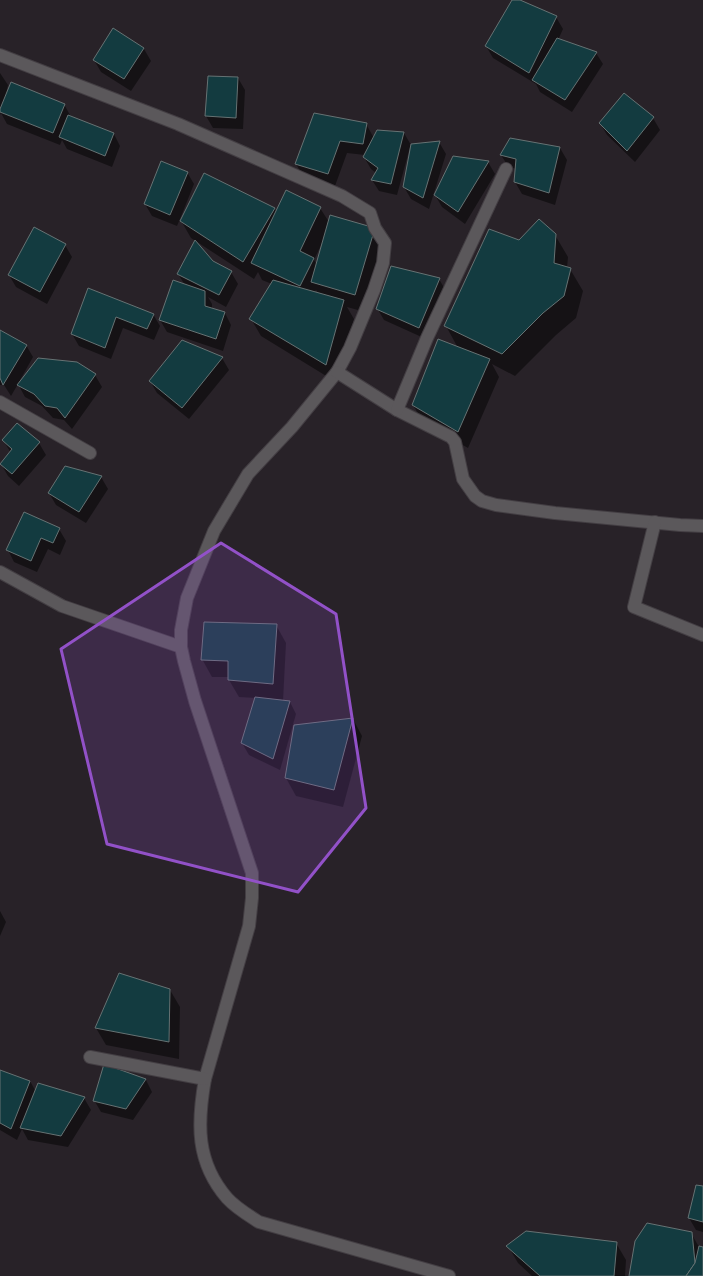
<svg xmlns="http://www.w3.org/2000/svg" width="703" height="1276" viewBox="0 0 703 1276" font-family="Manrope,sans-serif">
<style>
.shadow{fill:#0007;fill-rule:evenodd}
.building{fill:#133b40;stroke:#667273}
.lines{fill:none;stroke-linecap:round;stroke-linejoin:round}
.street-casing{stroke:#433e43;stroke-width:14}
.street{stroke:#5b585b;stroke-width:12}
.marked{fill:#9251c8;fill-opacity:0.2;stroke:#9251c8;stroke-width:3;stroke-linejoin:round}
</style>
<rect width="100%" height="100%" fill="#282228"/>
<g class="shadow">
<path d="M513 0H517L556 17 563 29 558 40 596 53 603 64 572 112 540 92 536 84 493 58 486 46Z"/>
<path d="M114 30 144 49 151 61 131 91 101 72 94 60Z"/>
<path d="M0 73 8 85 6 94 64 104 71 117 114 134 120 146 112 167 67 149 62 140 60 145 7 124 1 113 0 115Z"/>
<path d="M238 78 245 90 243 129 213 128 206 116Z"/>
<path d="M653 118 660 130 635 162 607 135 600 123Z"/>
<path d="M366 124 374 138 377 131 404 133 411 145 439 142 446 154 429 209 411 199 404 187 412 148 410 147 397 195 379 191 372 180 376 173 371 169 364 157 365 155 347 153 335 186 303 176 296 164Z"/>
<path d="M560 148 567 160 555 205 522 194 515 182 516 169 508 166 501 155Z"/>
<path d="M162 162 187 172 194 184 180 219 181 220 275 209 276 212 320 208 329 222 374 229 384 246 365 312 347 307 354 319 336 382 261 336 251 319 272 284 262 280 258 272 254 279 191 238 180 219 177 226 152 216 145 204ZM322 243 323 244 317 265 314 260ZM316 290 319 294 314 293Z"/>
<path d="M488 162 495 174 465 224 442 207 435 195Z"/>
<path d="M555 235 568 257 567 268 570 269 583 291 576 318 556 335 515 376 492 364 499 377 468 448 423 422 413 405 458 348 446 326 519 241Z"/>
<path d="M65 245 72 257 47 304 16 287 9 275Z"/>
<path d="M213 262 231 272 238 284 226 307 208 297 212 304V309L225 313 231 325 223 351 167 332 160 320 185 285 178 274Z"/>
<path d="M439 279 446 291 426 339 384 320 377 308Z"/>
<path d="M89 289 153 314 160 326 154 340 123 328 111 359 79 346 72 334Z"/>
<path d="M0 330 26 345 33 357 19 382 20 383 95 375 102 387 72 429 64 420 53 418 42 406 25 397 18 384 11 396 4 385H0Z"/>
<path d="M222 358 229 370 189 419 157 393 150 381Z"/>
<path d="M3 440 39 443 46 455 19 486 8 476 1 464 11 453Z"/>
<path d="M101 477 108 489 86 523 56 505 49 493Z"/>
<path d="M59 529 66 541 60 555 48 549 37 572 14 562 8 550Z"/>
<path d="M276 625 286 643 283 701 290 702 296 714 280 770 249 755 242 743 256 698 239 697 229 680V677H212L202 659Z"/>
<path d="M353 719 362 736 343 807 296 796 286 778Z"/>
<path d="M0 911 6 922 0 936Z"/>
<path d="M170 990 180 1007 179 1059 106 1045 96 1028Z"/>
<path d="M105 1066 146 1080 152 1092 133 1120 101 1112 94 1100Z"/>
<path d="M0 1071 30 1081 36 1092 84 1098 91 1110 68 1147 28 1140 22 1129 17 1140 0 1130Z"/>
<path d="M703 1187V1232L696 1230 689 1218Z"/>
<path d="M691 1233 699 1247 703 1248V1276H630Z"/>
<path d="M616 1243 626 1260 625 1276H532L518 1263 508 1246Z"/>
</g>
<g class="building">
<path d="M512 0H520L557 16 529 73 485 46Z"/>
<path d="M113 28 144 48 124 79 93 60Z"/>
<path d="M557 38 597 52 565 100 532 80Z"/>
<path d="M208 76 238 77 236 118 205 116Z"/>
<path d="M11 82 65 104 53 133 0 112V109Z"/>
<path d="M624 93 654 117 627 151 599 123Z"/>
<path d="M314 113 367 123 363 144 340 141 328 174 295 164Z"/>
<path d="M68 115 114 133 105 156 59 137Z"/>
<path d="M377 130 404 132 391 184 371 180 378 168 363 157Z"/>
<path d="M510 138 560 147 549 193 514 182 516 159 500 155Z"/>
<path d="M440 141 423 198 403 187 411 144Z"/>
<path d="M453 156 489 161 458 212 434 195Z"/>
<path d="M161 161 188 172 170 215 144 204Z"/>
<path d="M204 173 275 208 243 262 180 221Z"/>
<path d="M286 190 321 207 300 251 314 258 300 286 251 263Z"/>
<path d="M330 215 375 228 355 295 311 282Z"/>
<path d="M539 219 556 234 554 263 571 268 564 296 543 313 502 354 444 326 489 229 519 240Z"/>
<path d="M34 227 66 244 40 292 8 275Z"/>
<path d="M195 240 213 261 232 271 219 295 177 274Z"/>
<path d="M391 266 440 278 419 328 376 309Z"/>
<path d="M173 280 205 291V306L225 312 216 339 159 320Z"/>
<path d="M273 280 344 300 326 365 249 319Z"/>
<path d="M88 288 154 314 147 329 116 317 105 348 71 334Z"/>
<path d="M0 330 27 345 3 385 0 378Z"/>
<path d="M438 339 490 359 458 432 412 405Z"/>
<path d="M182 340 223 357 182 408 149 381Z"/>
<path d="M38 358 77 362 96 374 65 418 57 408 45 406 34 394 17 385Z"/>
<path d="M17 423 40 442 12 474 0 464 12 449 2 440Z"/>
<path d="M65 466 102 476 79 512 48 493Z"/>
<path d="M24 512 60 528 53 543 41 538 31 561 6 550Z"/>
<path d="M204 622 277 624 273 684 228 680V661L201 660Z"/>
<path d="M255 697 290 701 273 759 241 743Z"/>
<path d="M353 718 334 790 285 778 294 725Z"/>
<path d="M119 973 170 989 169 1042 95 1028Z"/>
<path d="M104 1064 146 1079 126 1109 93 1101Z"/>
<path d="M0 1070 30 1081 11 1129 0 1123Z"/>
<path d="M38 1083 85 1097 61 1136 20 1128Z"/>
<path d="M696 1185 703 1186V1222L688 1218Z"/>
<path d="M647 1223 692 1232 695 1263 686 1276H629L635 1241Z"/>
<path d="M526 1231 617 1242 614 1276H540L506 1246Z"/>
<path d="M699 1246 703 1247V1276H686L695 1263Z"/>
</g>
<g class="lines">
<g class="street-casing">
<g id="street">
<path d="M0 55 178 124 342 196 370 213 375 228 385 243 383 263 374 290 350 348 337 372 292 427 248 474 214 531 187 598 181 630V647L184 661 195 701 252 873V898L249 926 205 1079C197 1124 196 1162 227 1198 236 1208 248 1215 259 1222L449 1276"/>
<path d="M337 372 397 410 451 437 455 442 463 479 475 496 482 501 496 505 555 513 680 525 703 526"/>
<path d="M0 402 90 453"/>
<path d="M397 410 427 338 506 169"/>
<path d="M655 522 634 607 703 635"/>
<path d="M0 572 62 606 181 647"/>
<path d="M90 1057 205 1079"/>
</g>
</g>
<use href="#street" class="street"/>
</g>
<path class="marked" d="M221 543 336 614 366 808 298 892 107 844 61 649Z"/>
</svg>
